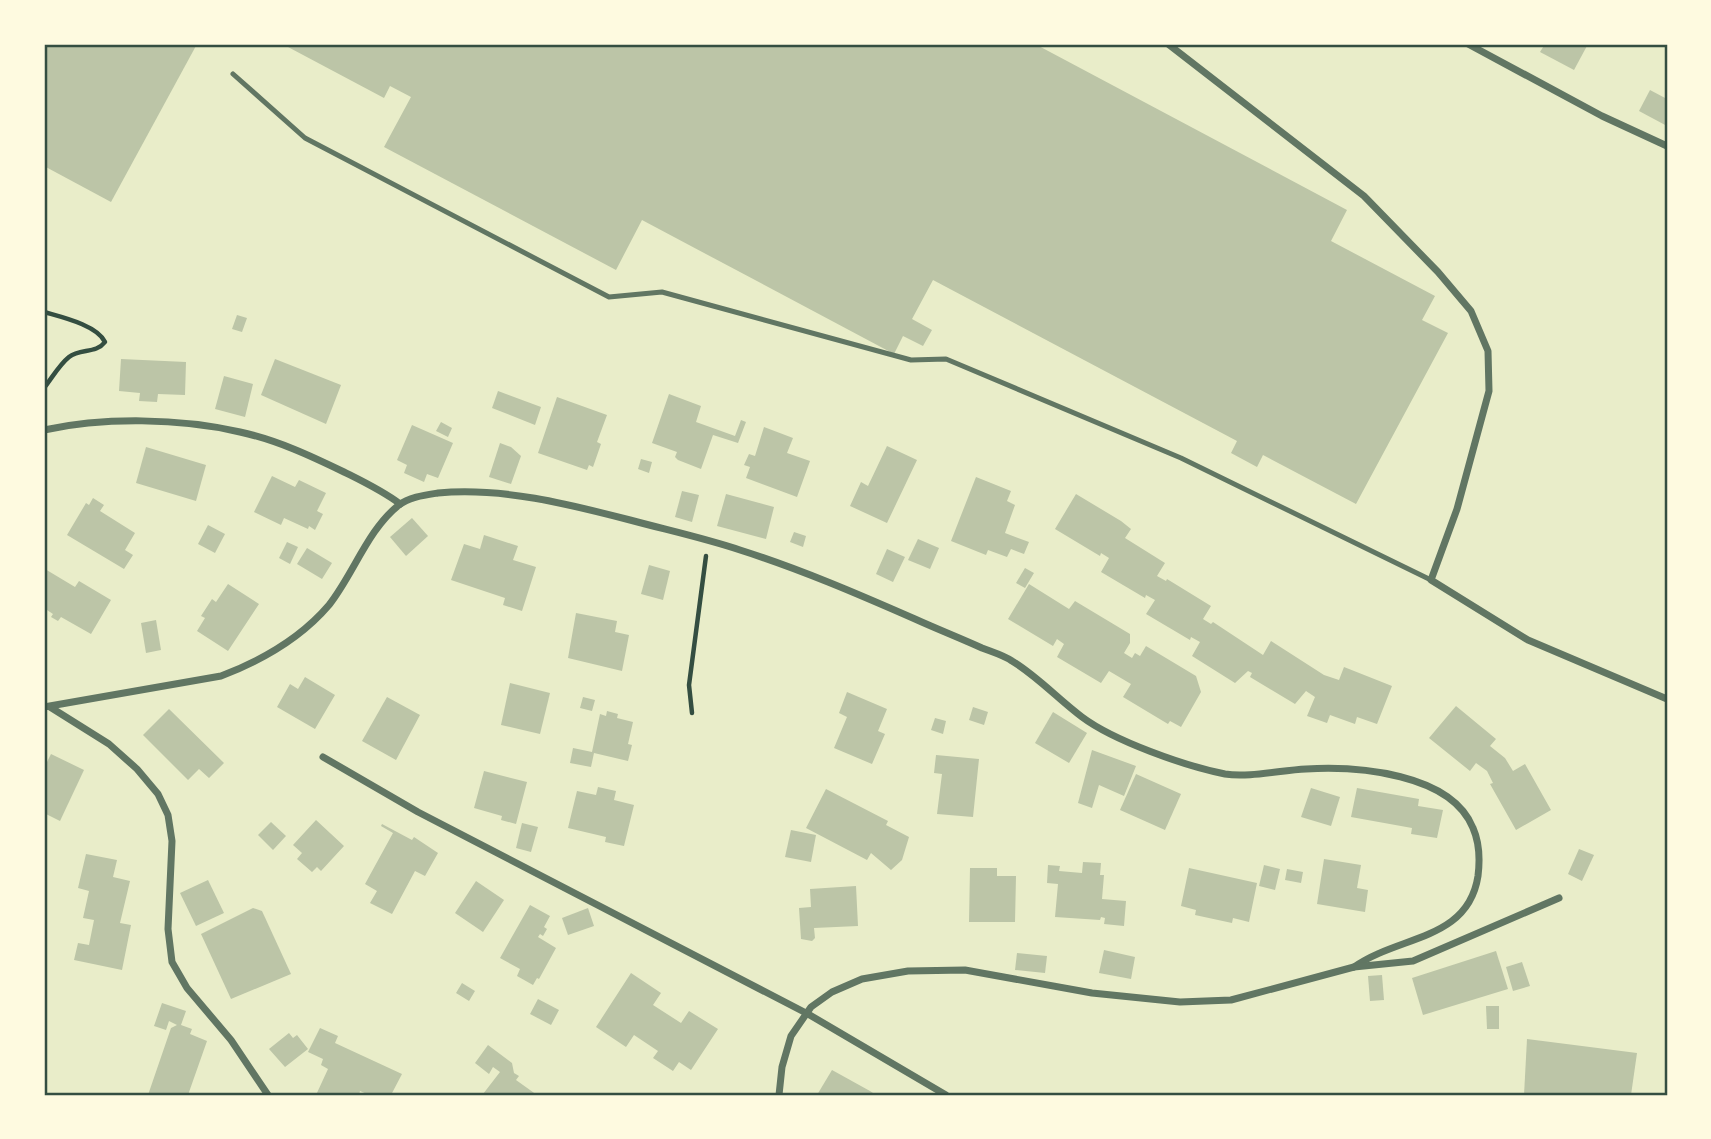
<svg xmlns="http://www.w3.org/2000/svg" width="1711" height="1139" viewBox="0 0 1711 1139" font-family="'DM Sans',sans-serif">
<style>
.building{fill:#bcc5a7}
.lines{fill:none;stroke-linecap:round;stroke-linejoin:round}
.path{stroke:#344e41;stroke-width:4.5}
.service{stroke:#617663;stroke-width:5}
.minor{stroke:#617663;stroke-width:7}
.neatline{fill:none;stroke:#344e41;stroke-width:2.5}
</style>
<rect width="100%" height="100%" fill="#e9edc9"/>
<g class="building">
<path d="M44 44H197L111 202 44 166Z"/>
<path d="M290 44H1035L1347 210 1331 241 1435 296 1422 320 1448 333 1356 504 1263 455 1257 467 1231 453 1237 441 933 280 912 319 932 330 923 346 903 336 894 354 642 220 616 270 384 147 411 97 390 86 384 98 288 47Z"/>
<path d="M1545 44H1588L1574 70 1540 52Z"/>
<path d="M1650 90 1667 99V126L1639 111Z"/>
<path d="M237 315 247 318 242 332 232 329Z"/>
<path d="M121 359 186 362 185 395 158 394 157 402 139 401 140 393 119 391Z"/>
<path d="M275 359 341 385 326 424 261 395Z"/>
<path d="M224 376 253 384 245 417 215 409Z"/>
<path d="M498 391 541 407 535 425 492 408Z"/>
<path d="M669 394 701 406 696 422 735 436 741 420 746 422 738 443 713 435 701 469 678 460 675 457 677 452 652 443Z"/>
<path d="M557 397 607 415 597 442 601 444 593 467 589 465 587 470 538 453Z"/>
<path d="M441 422 452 428 448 437 436 431Z"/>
<path d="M412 425 453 443 438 478 427 474 424 482 404 473 407 465 397 460Z"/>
<path d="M764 427 793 438 787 453 810 461 797 497 746 478 750 467 744 465 749 454 755 456Z"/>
<path d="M500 443 511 447 521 456 511 484 489 477Z"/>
<path d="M887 446 917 460 887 523 850 506 861 482 868 486Z"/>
<path d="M146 447 206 465 196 501 136 483Z"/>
<path d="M641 459 652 462 649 473 638 469Z"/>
<path d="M272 476 295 487 299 480 326 493 317 511 323 514 315 530 309 526 308 529 284 518 281 525 254 512Z"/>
<path d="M976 477 1011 491 1007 501 1015 505 1005 533 1029 542 1024 554 1011 549 1007 557 988 550 986 555 951 541Z"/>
<path d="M682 491 699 495 692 522 675 517Z"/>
<path d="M726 494 774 507 766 539 717 526Z"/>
<path d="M1076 494 1121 521 1131 529 1125 538 1165 563 1157 576 1166 581 1167 579 1211 606 1203 619 1211 624 1213 622 1263 655 1271 641 1324 675 1339 680 1344 667 1392 686 1377 724 1357 717 1355 724 1330 715 1327 723 1307 716 1315 697 1306 691 1295 704 1250 677 1252 673 1248 671 1235 683 1192 656 1200 642 1191 637 1190 640 1146 614 1155 600 1146 595 1145 598 1101 572 1109 558 1101 553 1100 556 1055 529Z"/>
<path d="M93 498 104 505 100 511 135 533 125 550 133 555 124 569 67 535 86 503 89 505Z"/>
<path d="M412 518 428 536 406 556 390 537Z"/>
<path d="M208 525 225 534 215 553 198 544Z"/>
<path d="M794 532 806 536 803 547 790 542Z"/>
<path d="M484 535 518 546 513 560 536 567 522 611 503 605 505 598 451 580 464 544 480 549Z"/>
<path d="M918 539 939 548 930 569 908 560Z"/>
<path d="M287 542 298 547 290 564 279 558Z"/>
<path d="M307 548 332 563 322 579 297 564Z"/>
<path d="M887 549 905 557 893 582 876 574Z"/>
<path d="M649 565 670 571 663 600 641 594Z"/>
<path d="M1025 568 1034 573 1025 588 1016 583Z"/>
<path d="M45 569 75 587 79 581 111 600 91 634 61 617 58 621 51 617 53 614 44 608Z"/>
<path d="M228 584 259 604 228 651 197 631 205 618 201 616 212 599 216 602Z"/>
<path d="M1029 584 1069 609 1075 601 1130 634V643L1124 653 1132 658 1135 653 1140 656 1146 646 1196 676 1201 692 1181 727 1170 721 1168 724 1123 697 1131 684 1109 671 1101 683 1057 657 1064 644 1057 639 1053 646 1008 619Z"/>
<path d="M576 613 617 621 615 632 629 635 622 671 568 658Z"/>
<path d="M156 620 161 650 146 653 141 623Z"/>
<path d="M305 677 335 695 315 729 277 707 290 684 298 689Z"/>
<path d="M510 683 550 693 540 734 501 725Z"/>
<path d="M847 692 887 709 878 731 885 734 872 764 834 748 847 717 839 713Z"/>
<path d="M387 697 420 715 396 760 362 741Z"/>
<path d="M583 697 595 700 592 711 580 708Z"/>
<path d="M1456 706 1496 739 1490 746 1505 758 1513 771 1525 764 1551 810 1516 830 1490 784 1493 783 1487 771 1476 763 1470 771 1429 738Z"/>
<path d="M973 707 988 712 984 725 969 720Z"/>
<path d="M169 709 224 763 209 778 199 769 188 780 143 735Z"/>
<path d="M607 711 618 714 617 718 633 722 628 744 632 745 628 761 594 753 591 767 570 763 573 748 592 752 600 714 606 716Z"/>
<path d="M1053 712 1087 733 1069 763 1035 743Z"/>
<path d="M935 718 946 721 943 734 931 730Z"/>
<path d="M1092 750 1136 766 1124 796 1099 785 1092 808 1078 803Z"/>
<path d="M51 754 84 770 60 821 44 813V768Z"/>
<path d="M936 755 979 759 973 817 937 814 942 774 934 773Z"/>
<path d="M484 771 527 782 516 824 501 820 502 816 474 808Z"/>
<path d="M1136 774 1181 794 1165 830 1120 810Z"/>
<path d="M598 787 616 791 614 800 634 805 624 846 605 842 606 837 568 828 577 791 596 795Z"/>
<path d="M1311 788 1340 797 1331 826 1301 817Z"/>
<path d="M1357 788 1419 799 1418 806 1443 810 1437 838 1411 834 1412 828 1351 817Z"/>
<path d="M826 789 888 821 886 825 909 837 902 860 891 870 871 853 867 860 806 828Z"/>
<path d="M316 820 344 846 321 871 317 867 312 872 297 859 302 853 293 845Z"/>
<path d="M271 822 286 836 273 850 258 835Z"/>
<path d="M522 823 538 827 531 852 516 848Z"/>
<path d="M382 824 412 840 414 837 438 853 425 876 415 871 392 914 370 903 377 891 365 884 393 833 381 826Z"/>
<path d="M791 830 816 835 811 862 785 857Z"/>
<path d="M1579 849 1594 855 1582 881 1568 874Z"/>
<path d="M86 854 117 860 113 877 130 881 120 923 131 925 122 970 74 960 78 943 89 945 94 920 83 918 89 891 78 888Z"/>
<path d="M1324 859 1361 865 1357 888 1368 890 1365 912 1317 904Z"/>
<path d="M1083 862 1101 863 1100 875H1104L1102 899 1126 901 1124 926 1104 924 1105 918 1101 917 1100 920 1055 917 1058 884 1047 883 1048 865 1060 866 1059 871 1082 873Z"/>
<path d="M1264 865 1280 869 1275 890 1259 886Z"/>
<path d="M970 868H997V876H1016L1015 922H969Z"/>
<path d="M1189 868 1257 883 1249 922 1233 918 1232 923 1195 915 1196 910 1181 906Z"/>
<path d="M1287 869 1303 872 1301 883 1285 880Z"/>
<path d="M208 880 224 913 196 926 180 893Z"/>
<path d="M476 881 504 900 483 932 455 913Z"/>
<path d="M856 886 858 926 814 928 815 938 812 941 801 939 799 908 811 907 810 889Z"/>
<path d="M530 905 550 916 544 927 547 929 543 936 540 934 538 937 556 948 539 979 537 978 533 985 517 976 520 969 500 958Z"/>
<path d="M253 908 262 911 291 974 231 999 201 934Z"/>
<path d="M588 908 594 926 568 935 562 918Z"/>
<path d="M1104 950 1135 957 1131 979 1099 973Z"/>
<path d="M1496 951 1508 989 1423 1015 1412 978Z"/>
<path d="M1017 953 1047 956 1045 973 1015 970Z"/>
<path d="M1522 962 1530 986 1513 991 1506 967Z"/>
<path d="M631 973 661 993 653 1005 681 1023 689 1011 718 1029 691 1070 679 1062 673 1071 653 1058 658 1051 634 1035 626 1047 596 1027Z"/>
<path d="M1382 975 1384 1000 1370 1001 1368 976Z"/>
<path d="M462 983 475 991 469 1001 456 993Z"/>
<path d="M538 999 559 1010 551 1025 530 1014Z"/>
<path d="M162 1003 186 1011 181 1025 192 1029 190 1034 207 1041 188 1095H148L171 1028 177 1025 169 1021 166 1030 154 1026Z"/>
<path d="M1486 1006H1499V1029H1487Z"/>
<path d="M320 1028 338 1036 335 1043 402 1074 391 1095H369L360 1091 359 1095H316L328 1069 321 1065 323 1059 308 1052Z"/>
<path d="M289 1033 293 1038 297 1035 308 1049 285 1067 269 1049Z"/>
<path d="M1527 1039 1637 1053 1631 1095H1524Z"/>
<path d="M488 1045 512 1063 514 1073 519 1076 516 1080 537 1095 483 1094 500 1072 493 1067 489 1074 475 1063Z"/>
<path d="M832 1070 870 1091 876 1095H817Z"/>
</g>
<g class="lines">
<g class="path">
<path d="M44 312C61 317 97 325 105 342 96 354 80 348 69 357 59 365 52 378 44 388"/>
<path d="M692 713 689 685 706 556"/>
</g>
<path class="service" d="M233 74 305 138 609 297 662 292 911 360 946 359 1181 458 1431 580"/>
<g class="minor">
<path d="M1168 44 1364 196 1438 272 1471 311 1488 351 1489 391 1457 509 1431 580 1528 640 1667 699"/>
<path d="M1468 44 1602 116 1667 146"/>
<path d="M44 430C104 417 180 418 240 432 277 440 311 456 344 472 364 482 383 491 400 504"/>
<path d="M44 707 221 676C263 660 300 639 329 605 353 575 368 529 399 505 409 497 425 495 438 493 502 487 568 504 630 520 667 530 704 538 740 550 800 569 858 594 915 619 937 629 960 638 982 648 992 652 1003 655 1012 661 1037 676 1058 699 1082 717 1114 741 1185 766 1225 774 1248 778 1282 770 1306 769 1357 766 1451 773 1473 828 1480 844 1480 860 1478 876 1468 941 1399 935 1354 967"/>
<path d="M50 707 109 744 137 769 158 794 168 815 172 841 168 929 172 962 187 988 231 1040 268 1095"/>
<path d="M323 757 418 812 808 1014 946 1095"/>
<path d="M779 1095 782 1067 791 1036 811 1007 832 992 862 979 908 971 965 970 1092 993 1180 1002 1231 1000 1354 967 1413 961 1559 898"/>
</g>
</g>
<rect width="1711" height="1139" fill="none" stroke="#fefae0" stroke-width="91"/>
<rect x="46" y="46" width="1620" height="1048" class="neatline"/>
</svg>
